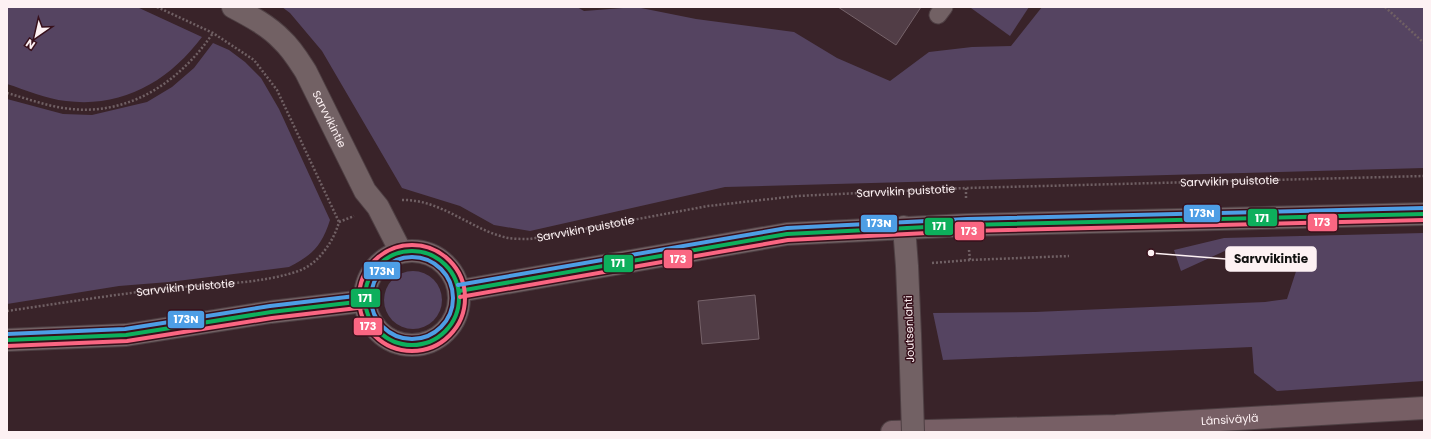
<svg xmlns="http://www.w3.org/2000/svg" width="1431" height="439" viewBox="0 0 1431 439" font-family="Poppins,sans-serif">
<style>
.green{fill:#554461}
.building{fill:#513d46;stroke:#76636a}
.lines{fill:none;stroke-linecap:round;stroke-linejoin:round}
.lane-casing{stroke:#4e3f43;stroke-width:19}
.street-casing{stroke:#4e3f43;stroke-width:24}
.secondary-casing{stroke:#4e3f43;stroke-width:24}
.highway-casing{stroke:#4e3f43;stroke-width:24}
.path{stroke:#706064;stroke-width:2.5;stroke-dasharray:2 2;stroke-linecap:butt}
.lane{stroke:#726164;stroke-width:17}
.street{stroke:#726164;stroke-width:22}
.secondary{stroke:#726164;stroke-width:22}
.highway{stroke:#775f65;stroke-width:22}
.street-bridge-casing{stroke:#4e3f43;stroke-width:24;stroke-linecap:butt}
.street-bridge{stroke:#726164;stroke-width:22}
.bus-1-casing{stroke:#37101b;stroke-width:7}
.bus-2-casing{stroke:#37101b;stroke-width:7}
.bus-3-casing{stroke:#37101b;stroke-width:7}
.bus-1{stroke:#0daf5c;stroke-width:4}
.bus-2{stroke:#fa6682;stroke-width:4}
.bus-3{stroke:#4d9ee5;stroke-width:4}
.labels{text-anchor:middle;stroke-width:3;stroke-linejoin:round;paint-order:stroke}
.street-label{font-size:11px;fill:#fdf1f3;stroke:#37101b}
.leader{fill:none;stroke:#fdf1f3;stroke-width:1.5}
.callout-dot{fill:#fdf1f3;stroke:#37101b;stroke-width:1.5}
.callout{fill:#fdf1f3;stroke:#fdf1f3;stroke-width:1.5}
.callout-label{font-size:12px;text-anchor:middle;font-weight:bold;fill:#111}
.line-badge{stroke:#37101b;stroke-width:1.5}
.badge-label{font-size:11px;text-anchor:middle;font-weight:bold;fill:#fff}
</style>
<rect width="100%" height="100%" fill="#392329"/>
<g class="green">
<path d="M7 7H137L202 37C168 82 122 108 66 101 46 99 26 90 7 84Z"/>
<path d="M282 7H577L584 11 636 7 696 19 794 32 837 58 890 81 929 52 972 47 1011 46 1042 7H1424V168L725 187 530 231 494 225 460 206 402 188 322 51 290 13Z"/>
<path d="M972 7H1029L1010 36 971 8Z"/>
<path d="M213 43 229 50 245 62 261 78 279 109 330 220C322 245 313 255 289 267L169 282 119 286 7 304V99L63 114 92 115 147 102 172 87 194 68Z"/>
<path d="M1424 233V381L1277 391 1254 373 1252 347 943 360 933 313 1035 312 1265 302 1287 299 1303 250 1286 247 1229 249 1181 271 1174 250 1224 238Z"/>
<circle cx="413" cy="300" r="29"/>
</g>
<g class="building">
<path d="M838 7H921L896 45Z"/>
<path d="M755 295 759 339 702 344 698 301Z"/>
</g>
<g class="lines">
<g class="lane-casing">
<path id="lane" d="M938 15 944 7"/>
</g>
<g class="street-casing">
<g id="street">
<path id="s3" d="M233 7C250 16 269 26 282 40 292 49 299 61 306 72L365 191 378 207 401 252"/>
<path d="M904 227 907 266 910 336"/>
</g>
</g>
<g class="secondary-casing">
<g id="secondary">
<circle cx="412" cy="298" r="47"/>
<path d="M459 291 787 234 967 225 1424 214"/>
<path d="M7 340 126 335 271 312 365 301"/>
</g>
</g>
<g class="highway-casing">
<g id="highway">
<path id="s4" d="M892 432 1116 426 1424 408"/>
</g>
</g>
<g class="path">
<path d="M157 7 213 33 254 60 277 90 339 222"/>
<path d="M1385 7 1424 43"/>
<path d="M7 93C25 98 44 105 63 108 127 118 179 83 213 33"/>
<path d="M966 188V199"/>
<path id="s1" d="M402 200C441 199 471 230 508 238 515 239 523 239 530 239L708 206 797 196 966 188 1424 176"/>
<path d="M339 222 354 216"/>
<path d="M969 250 970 260"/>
<path d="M932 263 970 260 1069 256"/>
<path id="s2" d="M7 311C62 303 117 294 172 288 211 284 264 284 301 270 320 262 334 240 339 222"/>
</g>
<use href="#lane" class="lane"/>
<use href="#street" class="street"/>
<use href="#secondary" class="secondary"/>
<use href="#highway" class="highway"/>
<g class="street-bridge-casing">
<path id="street-bridge" d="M910 336 913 432"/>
</g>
<use href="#street-bridge" class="street-bridge"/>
<g class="bus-1-casing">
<g id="bus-1">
<circle cx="412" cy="298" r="47"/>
<path d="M459 291 787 234 967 225 1424 214"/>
<path d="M7 340 126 335 271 312 365 301"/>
</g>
</g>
<g class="bus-2-casing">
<g id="bus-2">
<circle cx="412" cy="298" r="53"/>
<path d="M460 297 788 240 967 231 1424 220"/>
<path d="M7 346 127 341 272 318 366 307"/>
</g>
</g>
<g class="bus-3-casing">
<g id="bus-3">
<circle cx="412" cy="298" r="41"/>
<path d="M458 285 787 228 967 219 1424 208"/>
<path d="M7 334 125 329 270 306 364 295"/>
</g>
</g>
<use href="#bus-1" class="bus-1"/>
<use href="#bus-2" class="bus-2"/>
<use href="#bus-3" class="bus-3"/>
</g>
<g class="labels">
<g class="street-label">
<text dy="4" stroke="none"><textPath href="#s3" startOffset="152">Sarvvikintie</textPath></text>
<text dy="4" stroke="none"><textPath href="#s1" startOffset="839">Sarvvikin puistotie</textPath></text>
<text dy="4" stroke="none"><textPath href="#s1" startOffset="515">Sarvvikin puistotie</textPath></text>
<text dy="4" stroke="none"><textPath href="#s1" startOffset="192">Sarvvikin puistotie</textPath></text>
<text dy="4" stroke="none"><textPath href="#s2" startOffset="180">Sarvvikin puistotie</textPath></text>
<text transform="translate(909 329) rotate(-92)" y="4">Joutsenlahti</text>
<text dy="4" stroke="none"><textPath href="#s4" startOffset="338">Länsiväylä</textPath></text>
</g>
</g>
<path class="leader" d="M1151 253L1226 259"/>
<circle class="callout-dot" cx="1151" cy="253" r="4"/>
<rect class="callout" x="1226" y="247" width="90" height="24" rx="4"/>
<g class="callout-label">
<text x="1271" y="263">Sarvvikintie</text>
</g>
<g class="line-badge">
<rect x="1183" y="204" width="38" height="19" rx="4" fill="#4d9ee5"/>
<rect x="1247" y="208" width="31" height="19" rx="4" fill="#0daf5c"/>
<rect x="1307" y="213" width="31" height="19" rx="4" fill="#fa6682"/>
<rect x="860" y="214" width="38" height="19" rx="4" fill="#4d9ee5"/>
<rect x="924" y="217" width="30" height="19" rx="4" fill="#0daf5c"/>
<rect x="954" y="221" width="31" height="20" rx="4" fill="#fa6682"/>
<rect x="663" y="249" width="30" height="20" rx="4" fill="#fa6682"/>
<rect x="603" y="254" width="31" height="19" rx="4" fill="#0daf5c"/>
<rect x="363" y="261" width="38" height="19" rx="4" fill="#4d9ee5"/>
<rect x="350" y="288" width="31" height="20" rx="4" fill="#0daf5c"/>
<rect x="167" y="310" width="38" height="19" rx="4" fill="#4d9ee5"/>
<rect x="353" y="317" width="30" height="19" rx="4" fill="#fa6682"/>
</g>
<g class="badge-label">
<text x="1202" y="217">173N</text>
<text x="1262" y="222">171</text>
<text x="1322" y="226">173</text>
<text x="879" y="227">173N</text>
<text x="939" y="230">171</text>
<text x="969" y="235">173</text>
<text x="678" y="263">173</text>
<text x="618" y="267">171</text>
<text x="382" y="275">173N</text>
<text x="365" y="302">171</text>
<text x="186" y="323">173N</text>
<text x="368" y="330">173</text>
</g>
<rect width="1431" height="439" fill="none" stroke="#fdf1f3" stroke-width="16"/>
<g transform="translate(36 36) rotate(214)" stroke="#37101b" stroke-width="3" paint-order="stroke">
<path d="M0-3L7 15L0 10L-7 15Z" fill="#fdf1f3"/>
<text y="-6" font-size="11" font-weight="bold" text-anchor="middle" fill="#fdf1f3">N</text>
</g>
</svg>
